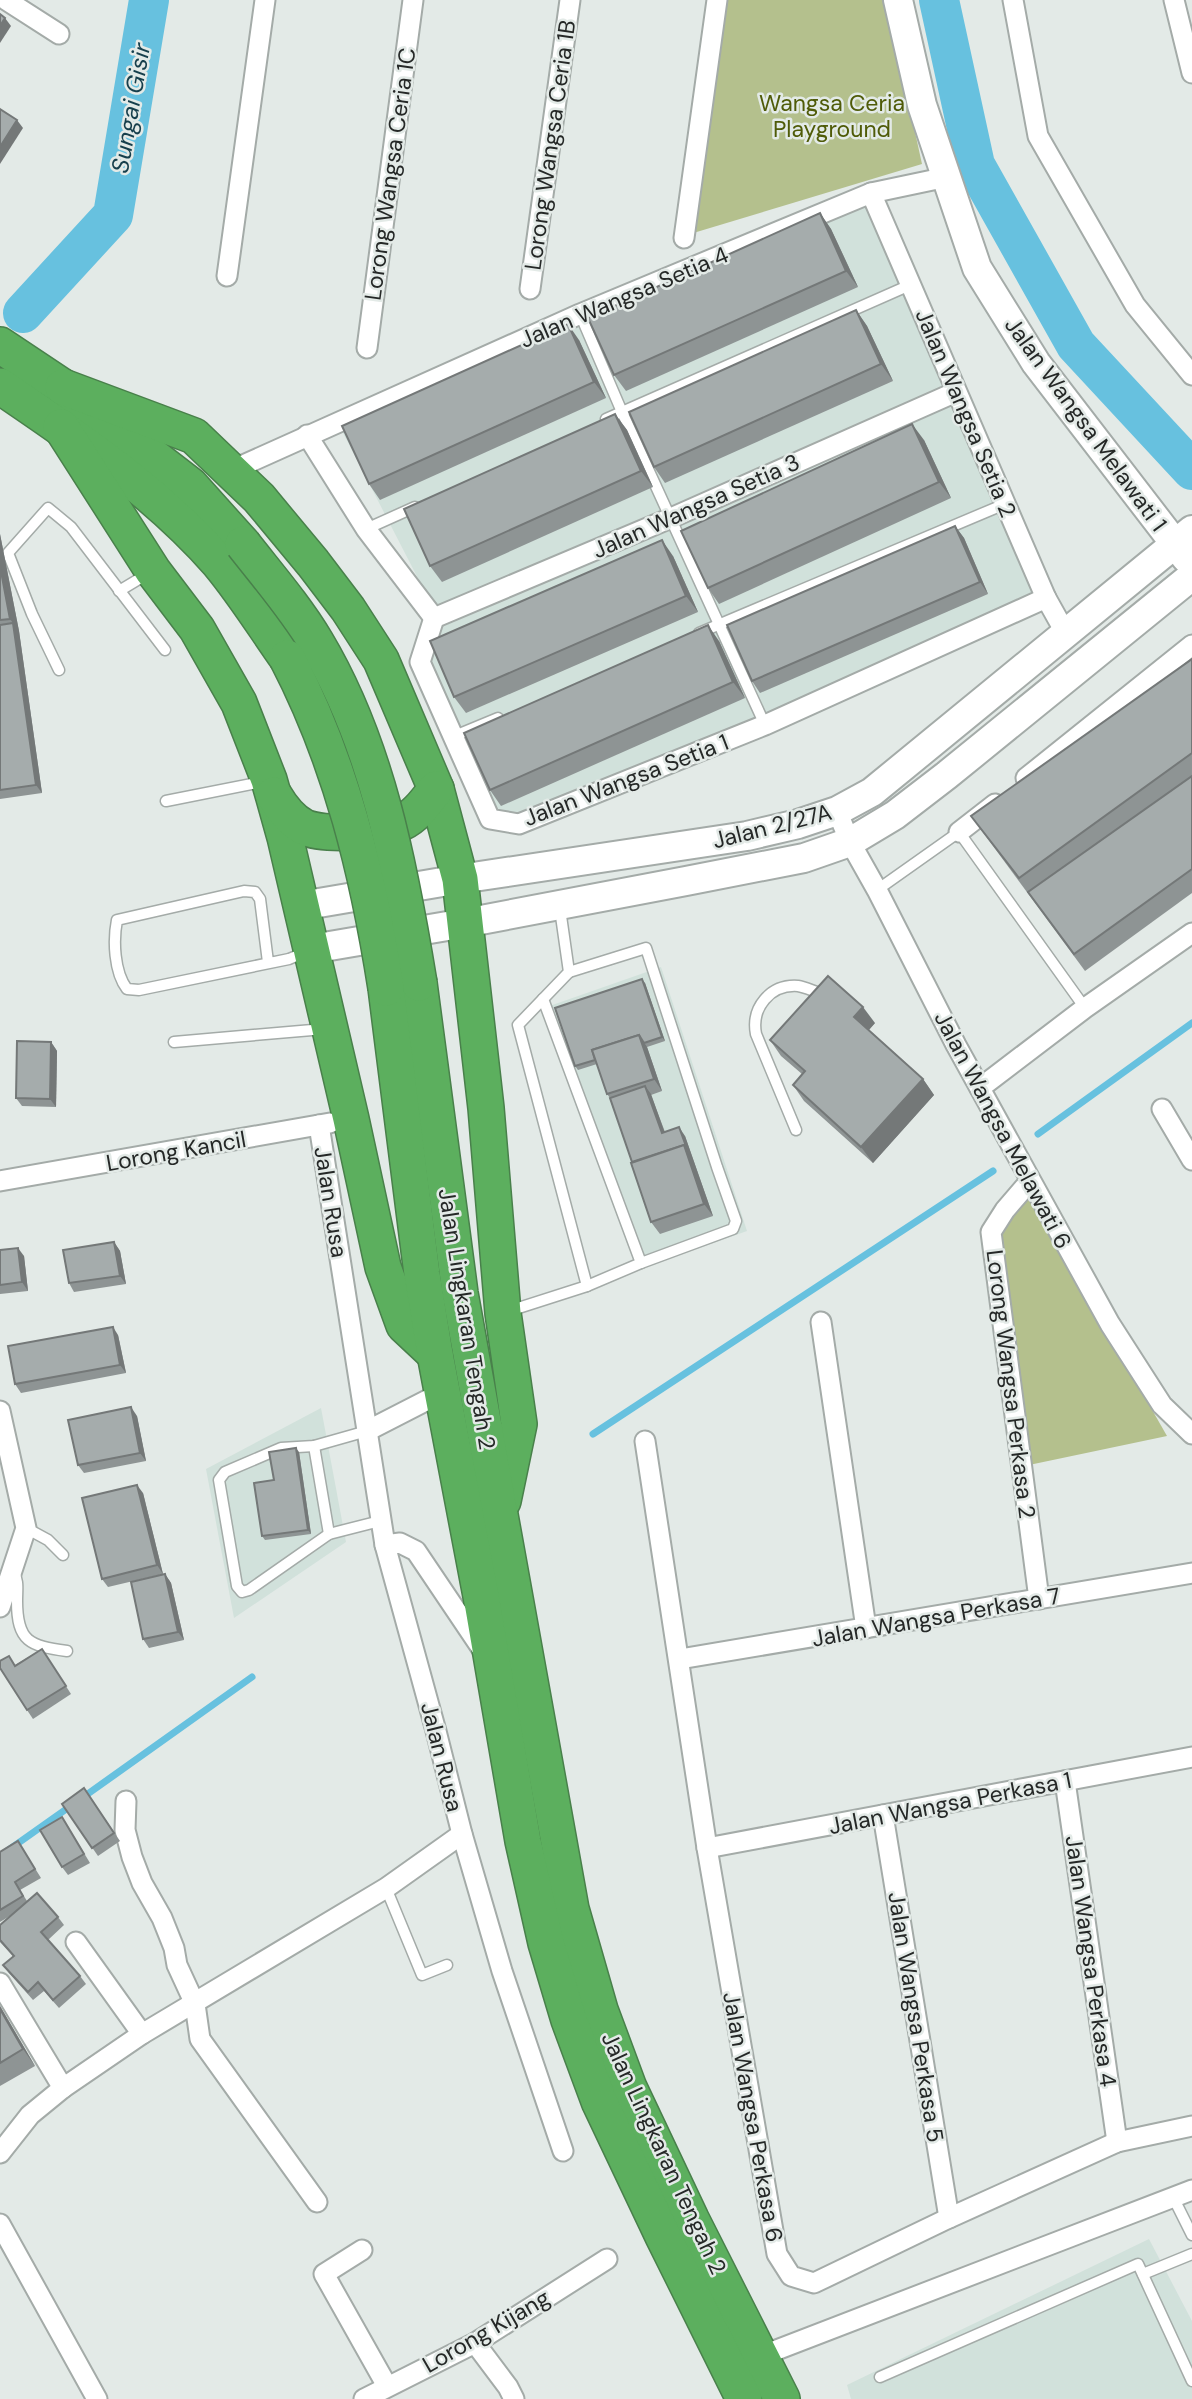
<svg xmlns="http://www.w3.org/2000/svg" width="1192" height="2399" viewBox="0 0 1192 2399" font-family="'DM Sans',sans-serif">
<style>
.built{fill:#d1e1db}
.green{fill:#b4c08d}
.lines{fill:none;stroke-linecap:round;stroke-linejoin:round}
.stream{stroke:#67c1df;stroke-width:7}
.river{stroke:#67c1df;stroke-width:40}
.lane-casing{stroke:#a4aba8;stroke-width:13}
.street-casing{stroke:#a4aba8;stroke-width:23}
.secondary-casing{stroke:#a4aba8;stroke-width:32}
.highway-casing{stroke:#49804b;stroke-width:38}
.lane{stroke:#fff;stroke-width:10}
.street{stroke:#fff;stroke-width:19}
.secondary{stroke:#fff;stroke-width:28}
.highway{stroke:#5caf5e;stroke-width:35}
.highway-bridge-casing{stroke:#49804b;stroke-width:38;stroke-linecap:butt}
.highway-bridge{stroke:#5caf5e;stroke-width:35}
.wall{fill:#8e9494}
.shaded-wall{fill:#747878}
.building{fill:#a5acac;stroke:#747878;stroke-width:2}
.labels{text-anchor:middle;stroke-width:5;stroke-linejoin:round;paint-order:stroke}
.park-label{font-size:23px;fill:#4f5b08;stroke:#e3eae7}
.street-label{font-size:23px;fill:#252827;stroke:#e3eae7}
.water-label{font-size:24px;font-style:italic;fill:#163f4c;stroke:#e3eae7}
</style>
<rect width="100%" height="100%" fill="#e3eae7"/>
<g class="built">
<path d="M866 203 1035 594 746 723 517 814 496 811 429 661 441 623 341 429 601 314Z"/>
<path d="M661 967 747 1231 637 1270 541 1009Z"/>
<path d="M321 1408 346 1542 234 1618 206 1469Z"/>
<path d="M1149 2239 1192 2321V2399H851L847 2385Z"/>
</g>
<g class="green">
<path d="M720 0H886L922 164 690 234Z"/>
<path d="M1029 1194 1167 1436 1029 1465 999 1229Z"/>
</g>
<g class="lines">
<g class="stream">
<path d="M1038 1134 1192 1023"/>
<path d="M593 1434 993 1171"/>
<path d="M82 1798 252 1677"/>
<path d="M0 1856 72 1805"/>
</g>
<g class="river">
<path d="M939 0 975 165 1076 345 1192 470"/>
<path d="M23 313 113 215 149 0"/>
</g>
<g class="lane-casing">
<g id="lane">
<path d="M580 314 622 412 765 725"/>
<path d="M606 419 910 285"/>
<path d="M366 529 415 507"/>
<path d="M119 591 149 573"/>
<path d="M699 633 1005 504"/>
<path d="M59 670 32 614 8 553 48 508 71 527 165 650"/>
<path d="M452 737 498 718"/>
<path d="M166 801 262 782"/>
<path d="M877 890 959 832 1085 1008"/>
<path d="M560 909 569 972 518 1025 587 1286"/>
<path d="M268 962 260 899 255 892 244 891 117 920C113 940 114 972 127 989L139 990 289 959 306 952"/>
<path d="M569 972 646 948 717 1167 736 1221 733 1229 641 1263"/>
<path d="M174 1042 324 1029"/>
<path d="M796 1130 756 1034C751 1008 770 984 798 986 805 987 813 991 820 993"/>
<path d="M509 1311 587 1286 641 1263 543 999"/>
<path d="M367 1431 314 1446 281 1448 225 1472 219 1480 237 1586 242 1592 249 1590 329 1534 380 1521"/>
<path d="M314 1446 329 1534"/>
<path d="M26 1528 48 1540 63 1555"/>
<path d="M13 1570C19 1582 17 1588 17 1601 17 1642 30 1646 67 1651"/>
<path d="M386 1888 422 1975 447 1965"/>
<path d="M1173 2197 1192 2235"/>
<path d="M1143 2274 1192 2254"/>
<path d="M880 2377 1138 2264 1192 2381"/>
</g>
</g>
<g class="street-casing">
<g id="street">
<path d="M6 0 59 34"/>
<path d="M1013 0 1038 136 1135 305 1192 375"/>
<path d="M1174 0 1192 73"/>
<path d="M871 193 1046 598 1065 632"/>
<path d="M684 238 717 0"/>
<path d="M227 276 265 0"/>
<path d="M530 289 570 0"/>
<path d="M367 348 413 0"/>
<path d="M307 435 366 529 434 618"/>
<path d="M230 471 580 314 871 193 947 177"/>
<path d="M434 618 420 662 490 819 519 824 765 725 1046 598"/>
<path d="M434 618 671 518 956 392"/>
<path d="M1026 778 1192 645"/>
<path d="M837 811 850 842 877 890 956 1045 1110 1324 1162 1405 1192 1434"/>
<path d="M959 832 995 804"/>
<path d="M980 1088 1085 1008 1192 933"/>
<path d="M1162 1109 1192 1160"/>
<path d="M319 1125 385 1545 436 1731 462 1834 502 1971 563 2151"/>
<path d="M0 1181 330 1123"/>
<path d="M1030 1181 1005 1210 991 1232 1039 1599"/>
<path d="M821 1322 866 1628"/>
<path d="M0 1411 26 1528 0 1607"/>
<path d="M367 1431 443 1392"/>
<path d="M645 1441 707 1848 777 2254 791 2276 814 2283 949 2218 1117 2142 1192 2126"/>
<path d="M385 1545 400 1543 416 1551 482 1649"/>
<path d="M680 1659 1192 1573"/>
<path d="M1065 1781 1117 2142"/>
<path d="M126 1801 125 1830 132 1857 142 1883 162 1918 174 1948 177 1965 195 2004 200 2039 317 2202"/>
<path d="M883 1815 949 2218"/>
<path d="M707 1848 1192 1757"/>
<path d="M76 1942 142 2034"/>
<path d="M0 1983 63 2088"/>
<path d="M0 2153 30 2115 63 2088 142 2034 386 1888 462 1834"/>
<path d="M0 2224 97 2399"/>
<path d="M362 2250 324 2274 387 2386"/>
<path d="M475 2343 508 2387 514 2399"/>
<path d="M761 2356 1192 2190"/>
<path d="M364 2399 475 2343 607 2259"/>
</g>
</g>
<g class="secondary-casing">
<g id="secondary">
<path d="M898 0 922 105 977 268 1036 363 1186 558"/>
<path d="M301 906 460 879 747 836 798 824 837 811 872 792 1192 530"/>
<path d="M312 949 465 923 686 881 804 858 850 842 895 815 947 775 1192 576"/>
</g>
</g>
<g class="highway-casing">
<g id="highway">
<path d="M0 345 63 387 190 485 243 544"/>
<path d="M0 386C78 439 157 492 219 563 244 593 265 627 287 658"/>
<path d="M63 387 194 436 259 498 313 563 348 609 381 660 436 789 460 879 486 1108 503 1313 519 1424 503 1501"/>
<path d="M61 427 153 571 197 629 239 703 269 780 285 837 351 1119 383 1267 404 1325 435 1354"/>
<path d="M274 795C281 807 291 820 304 827 323 836 382 833 401 823 416 816 426 802 436 789"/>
<path d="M419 983 460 1293 571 1909 600 2010 629 2088 691 2219 782 2399"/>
<path d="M386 988 422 1274 435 1354 481 1596 523 1841 546 1943 569 2020 599 2101 663 2236 744 2399"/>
</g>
</g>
<use href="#lane" class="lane"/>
<use href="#street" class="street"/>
<use href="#secondary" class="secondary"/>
<use href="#highway" class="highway"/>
<g class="highway-bridge-casing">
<g id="highway-bridge">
<path d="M243 544C268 576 295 607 316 642 377 744 400 867 419 983"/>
<path d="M287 658C341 762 368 873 386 988"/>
</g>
</g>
<use href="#highway-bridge" class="highway-bridge"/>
</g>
<g class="wall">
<path d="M820 213 831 229 858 287 626 391 614 375Z"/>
<path d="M856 310 867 326 893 381 665 483 654 467Z"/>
<path d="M579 340 606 398 380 500 369 484Z"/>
<path d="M615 414 627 430 653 487 442 582 430 566Z"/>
<path d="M924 440 951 498 719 604 708 588Z"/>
<path d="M955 526 964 538 988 594 760 693 752 681Z"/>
<path d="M0 534 19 631 42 793 0 799Z"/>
<path d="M673 556 698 612 466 713 454 697Z"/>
<path d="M719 641 745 698 501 806 490 790Z"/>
<path d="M1192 659V893L1085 971 971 816Z"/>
<path d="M645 983 665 1041 647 1047 662 1091 651 1095 665 1132 685 1136 713 1216 660 1234 651 1222 632 1162 610 1098 607 1094 597 1064 578 1070 575 1066Z"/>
<path d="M875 1023 869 1030 923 1079 934 1095 873 1163 804 1101 793 1085 802 1074 781 1056 770 1040Z"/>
<path d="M51 1042 57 1051 56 1107 22 1106 16 1098Z"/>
<path d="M114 1242 120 1251 126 1284 74 1292 69 1283Z"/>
<path d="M0 1250 24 1256 28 1291 0 1294Z"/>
<path d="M118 1335 126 1373 21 1393 15 1384Z"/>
<path d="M137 1416 146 1461 84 1473 78 1465Z"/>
<path d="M299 1452 311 1534 265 1540 262 1536 274 1480Z"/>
<path d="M143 1493 163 1574 108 1587 102 1579Z"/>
<path d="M165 1574 171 1583 184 1640 149 1648 143 1639Z"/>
<path d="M42 1649 71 1694 33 1719 27 1710 15 1665Z"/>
<path d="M84 1788 120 1841 98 1856 62 1804Z"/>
<path d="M67 1825 90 1863 68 1875 62 1867Z"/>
<path d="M18 1841 41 1878 20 1890 27 1901 58 1917 64 1925 48 1940 80 1976 86 1984 59 2008 44 1991 33 2000 9 1973 3 1965 13 1956 0 1942V1925L13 1914 0 1922V1852Z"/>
<path d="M0 2006 35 2066 0 2086Z"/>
</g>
<g class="shaded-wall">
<path d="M5 18 11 26 0 43V26Z"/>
<path d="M17 120 23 128 0 164V147Z"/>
<path d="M820 213 831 229 858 287 846 271Z"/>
<path d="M856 310 867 326 893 381 881 364Z"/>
<path d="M568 324 579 340 606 398 594 382Z"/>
<path d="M615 414 627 430 653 487 641 471Z"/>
<path d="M912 424 924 440 951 498 939 482Z"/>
<path d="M955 526 964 538 988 594 980 582Z"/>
<path d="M0 534 19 631 42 793 36 785 13 623 10 619 0 566Z"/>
<path d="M662 540 673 556 698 612 686 596Z"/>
<path d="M708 625 719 641 745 698 733 682Z"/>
<path d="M642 979 645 983 665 1041 662 1037Z"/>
<path d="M863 1007 875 1023 866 1033 854 1017Z"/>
<path d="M639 1035 647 1047 662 1091 654 1079Z"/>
<path d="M51 1042 57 1051 56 1107 50 1099Z"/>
<path d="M923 1079 934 1095 873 1163 861 1147Z"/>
<path d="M645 1086 651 1094 668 1142 662 1133Z"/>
<path d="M679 1127 685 1136 713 1216 704 1204 684 1145Z"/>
<path d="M114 1242 120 1251 126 1284 120 1276Z"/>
<path d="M18 1248 24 1256 28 1291 22 1282Z"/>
<path d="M113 1327 118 1335 126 1373 120 1365Z"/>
<path d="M131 1407 137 1416 146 1461 140 1453Z"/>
<path d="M296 1448 299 1452 311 1534 308 1530Z"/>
<path d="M137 1485 143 1493 163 1574 157 1565Z"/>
<path d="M165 1574 171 1583 184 1640 178 1632Z"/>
<path d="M0 2006 35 2066 23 2049 0 2009Z"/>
</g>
<g class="building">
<path d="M0 14 5 18 0 26Z"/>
<path d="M0 109 17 120 0 147Z"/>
<path d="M820 213 846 271 614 375 588 318Z"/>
<path d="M856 310 881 364 654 467 629 412Z"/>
<path d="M568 324 594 382 369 484 342 426Z"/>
<path d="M615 414 641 471 430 566 404 509Z"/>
<path d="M912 424 939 482 708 588 681 531Z"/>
<path d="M955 526 980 582 752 681 727 625Z"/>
<path d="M662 540 686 596 454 697 430 641Z"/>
<path d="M0 566 10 619 0 620Z"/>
<path d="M13 623 36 785 0 790V625Z"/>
<path d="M708 625 733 682 490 790 464 733Z"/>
<path d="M1192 659V753L1019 878 971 816Z"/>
<path d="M1192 776V869L1074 954 1028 892Z"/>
<path d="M828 976 863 1007 854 1017 923 1079 861 1147 793 1085 805 1071 770 1040Z"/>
<path d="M642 979 662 1037 644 1043 639 1035 592 1050 595 1060 575 1066 555 1008Z"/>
<path d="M639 1035 654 1079 607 1094 592 1050Z"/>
<path d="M17 1041 51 1042 50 1099 16 1098Z"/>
<path d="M645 1086 662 1133 679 1127 687 1149 684 1145 632 1162 610 1098Z"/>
<path d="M684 1145 704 1204 651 1222 631 1163Z"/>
<path d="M114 1242 120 1276 69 1283 63 1250Z"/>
<path d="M18 1248 22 1282 0 1285V1250Z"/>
<path d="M113 1327 120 1365 15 1384 8 1346Z"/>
<path d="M131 1407 140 1453 78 1465 68 1420Z"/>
<path d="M296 1448 308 1530 262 1536 254 1483 274 1480 269 1452Z"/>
<path d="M137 1485 157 1565 102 1579 82 1498Z"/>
<path d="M165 1574 178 1632 143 1639 131 1582Z"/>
<path d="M42 1649 66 1686 27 1710 0 1668V1661L9 1656 15 1666Z"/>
<path d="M84 1788 114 1833 92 1848 62 1804Z"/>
<path d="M62 1817 84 1854 62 1867 40 1830Z"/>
<path d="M18 1841 35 1869 15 1882 23 1896 0 1910V1852Z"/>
<path d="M37 1893 58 1917 41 1932 80 1976 53 2000 38 1982 28 1992 3 1965 14 1956 0 1940V1925Z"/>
<path d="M0 2009 23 2049 0 2063Z"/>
</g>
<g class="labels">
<g class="park-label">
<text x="832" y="111">Wangsa Ceria<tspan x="832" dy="26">Playground</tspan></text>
</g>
<g class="street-label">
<text transform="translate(550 145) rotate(-82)" y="8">Lorong Wangsa Ceria 1B</text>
<text transform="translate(390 174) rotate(-82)" y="8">Lorong Wangsa Ceria 1C</text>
<text transform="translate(624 297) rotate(-23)" y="8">Jalan Wangsa Setia 4</text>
<text transform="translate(966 413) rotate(67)" y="8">Jalan Wangsa Setia 2</text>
<text transform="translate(1086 424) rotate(54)" y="8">Jalan Wangsa Melawati 1</text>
<text transform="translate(696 506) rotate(-24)" y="8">Jalan Wangsa Setia 3</text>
<text transform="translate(626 780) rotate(-21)" y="8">Jalan Wangsa Setia 1</text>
<text transform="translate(772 826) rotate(-14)" y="8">Jalan 2/27A</text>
<text transform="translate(1003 1130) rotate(62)" y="8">Jalan Wangsa Melawati 6</text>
<text transform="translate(176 1151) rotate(-10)" y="8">Lorong Kancil</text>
<text transform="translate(331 1202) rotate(81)" y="8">Jalan Rusa</text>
<text transform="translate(467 1319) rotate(81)" y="8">Jalan Lingkaran Tengah 2</text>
<text transform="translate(1011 1384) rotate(83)" y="8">Lorong Wangsa Perkasa 2</text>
<text transform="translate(936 1617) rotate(-10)" y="8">Jalan Wangsa Perkasa 7</text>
<text transform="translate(442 1757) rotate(76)" y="8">Jalan Rusa</text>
<text transform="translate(950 1803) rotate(-11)" y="8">Jalan Wangsa Perkasa 1</text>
<text transform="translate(1091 1961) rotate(82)" y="8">Jalan Wangsa Perkasa 4</text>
<text transform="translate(916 2017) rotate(81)" y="8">Jalan Wangsa Perkasa 5</text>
<text transform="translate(753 2117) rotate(80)" y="8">Jalan Wangsa Perkasa 6</text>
<text transform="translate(664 2153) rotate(65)" y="8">Jalan Lingkaran Tengah 2</text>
<text transform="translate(486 2331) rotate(-30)" y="8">Lorong Kijang</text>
</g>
<g class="water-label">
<text transform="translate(131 108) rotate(-80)" y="8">Sungai Gisir</text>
</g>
</g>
</svg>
